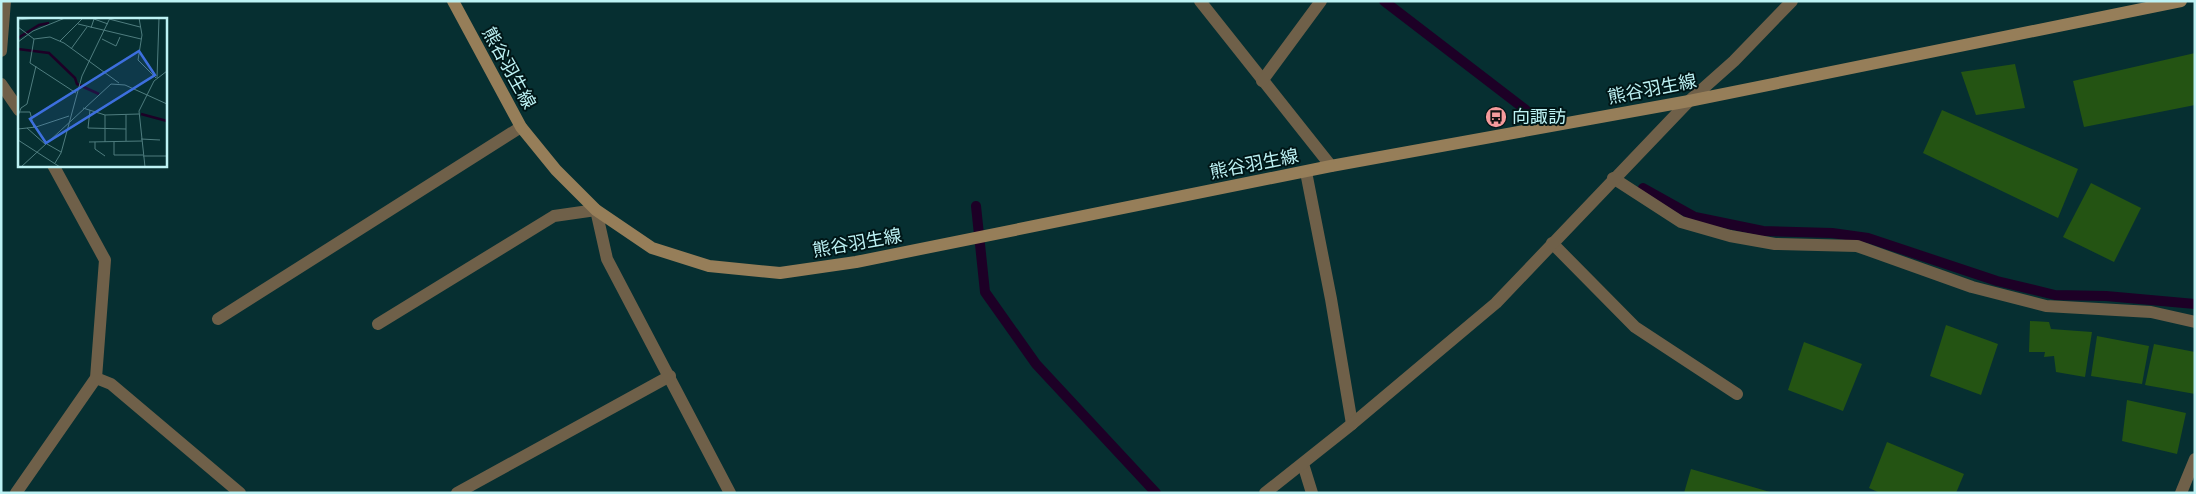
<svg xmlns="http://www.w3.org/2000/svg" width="2196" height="494" viewBox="0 0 2196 494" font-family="'Fira Sans','Noto Sans JP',sans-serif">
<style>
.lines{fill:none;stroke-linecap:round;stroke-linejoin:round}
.stream{stroke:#1d0026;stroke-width:10}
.building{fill:#245413}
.lane{stroke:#6f6049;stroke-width:12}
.street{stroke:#6f6049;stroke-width:12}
.secondary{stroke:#967e59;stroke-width:12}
.labels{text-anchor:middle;stroke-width:4;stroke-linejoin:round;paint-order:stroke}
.street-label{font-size:18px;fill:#bdf2f4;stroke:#001617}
.poi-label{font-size:18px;fill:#bdf2f4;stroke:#001617;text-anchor:start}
.inset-river{fill:none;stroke:#1d0026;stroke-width:2.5}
.inset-road{fill:none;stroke:#4f7d7f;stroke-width:1}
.view{fill:#3d6fde;fill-opacity:0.15;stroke:#3d6fde;stroke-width:2.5}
.inset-edge{fill:none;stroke:#bdf2f4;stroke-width:2.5}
</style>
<rect width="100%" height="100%" fill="#062f31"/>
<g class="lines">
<g class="stream">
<path d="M1384 1 1526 110"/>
<path d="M1643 188 1695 217 1763 231 1832 233 1868 238 1997 281 2055 295 2106 296 2195 304"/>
<path d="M976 206 985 292 1036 364 1156 493"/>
</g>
</g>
<g class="building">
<path d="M2195 53V105L2084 127 2073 81Z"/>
<path d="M2015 64 2025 108 1976 115 1961 72Z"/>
<path d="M1942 110 2078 169 2058 218 1923 153Z"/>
<path d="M2091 183 2141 208 2114 262 2063 237Z"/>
<path d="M2030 321 2049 322 2051 329 2092 332 2085 377 2056 372 2054 356 2044 357 2045 352H2029Z"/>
<path d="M1946 325 1998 344 1981 395 1930 376Z"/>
<path d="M2097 336 2149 346 2142 384 2091 376Z"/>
<path d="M1804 342 1862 364 1843 411 1788 390Z"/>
<path d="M2154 344 2195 352V394L2145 385Z"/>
<path d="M2127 400 2186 413 2177 454 2122 441Z"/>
<path d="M1887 442 1964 474 1956 493H1880L1869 488Z"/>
<path d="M1691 469 1770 492V493H1684Z"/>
</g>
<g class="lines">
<g class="lane">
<path d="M218 319 521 127"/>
<path d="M378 324 554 216 596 210"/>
<path d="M96 378 111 384 240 493"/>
<path d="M457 493 670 376"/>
</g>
<g class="street">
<path d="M1200 1 1331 166"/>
<path d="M1 51 5 1"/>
<path d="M1262 81 1321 1"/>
<path d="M1 84 19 110"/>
<path d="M1306 172 1331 299 1352 424"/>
<path d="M1613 178 1681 222 1730 236 1775 244 1857 246 1972 287 2046 306 2151 312 2195 322"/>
<path d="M596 210 607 259 730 493"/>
<path d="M1552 243 1635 327 1737 394"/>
<path d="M1303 464 1312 493"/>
<path d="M16 493 96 378 105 260 53 165"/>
<path d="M1265 493 1352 424 1496 303 1689 101 1734 61 1792 1"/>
<path d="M2181 493 2195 459"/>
</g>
<path class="secondary" d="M453 1 521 127 556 170 596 210 652 248 709 266 780 273 856 262 1331 166 1689 101 2181 1"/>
</g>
<defs>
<g id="bus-disc" transform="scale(1.125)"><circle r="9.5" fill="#f59b9c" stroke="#001617"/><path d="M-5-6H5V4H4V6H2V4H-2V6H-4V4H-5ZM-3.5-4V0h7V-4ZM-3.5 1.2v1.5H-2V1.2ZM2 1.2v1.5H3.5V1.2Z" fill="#111"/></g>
</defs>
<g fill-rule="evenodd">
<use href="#bus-disc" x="1496" y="117"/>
</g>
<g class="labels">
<g class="street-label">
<text transform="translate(509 68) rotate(61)" y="6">熊谷羽生線</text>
<text transform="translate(1652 89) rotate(-11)" y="6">熊谷羽生線</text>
<text transform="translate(1254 164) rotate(-11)" y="6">熊谷羽生線</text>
<text transform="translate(857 243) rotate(-10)" y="6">熊谷羽生線</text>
</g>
<g class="poi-label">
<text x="1512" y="123">向諏訪</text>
</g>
</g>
<g transform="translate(18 18)">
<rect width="149" height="149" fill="#062f31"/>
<path class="inset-river" d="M0 20 21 7 31 5M0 31 31 35 57 60 59 66 81 76M123 96 149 103"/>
<path class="inset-road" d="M121 0 124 17 120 42 138 60M91 1 122 9M0 2 17 0M60 6 123 21M0 9 16 21 32 19 46 25 101 65M73 10 76 1 90 6M16 21 12 45 58 75M84 21 98 28 102 19M42 23 65 0M0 24 15 13 47 0M53 31 69 9M139 60 141 0M65 90 87 97 121 96M72 92 70 110 108 111M1 94H12L16 110M108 97V123M0 98 3 90 9 86 18 48M9 110 27 126M0 111 18 109 51 98M123 121 142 122M0 122 42 149M71 124 124 123M77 124V131L87 138M87 124V97M96 124V137H125M29 126 43 134M125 138H148M37 145 43 135 64 58 92 0M3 149 93 66 107 67 149 86M127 149 121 93 136 63 149 53"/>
<path class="view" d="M121 33 137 57 28 125 12 101Z"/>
<rect width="149" height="149" class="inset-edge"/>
</g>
<rect width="2196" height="494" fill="none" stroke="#bdf2f4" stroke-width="5"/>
</svg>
